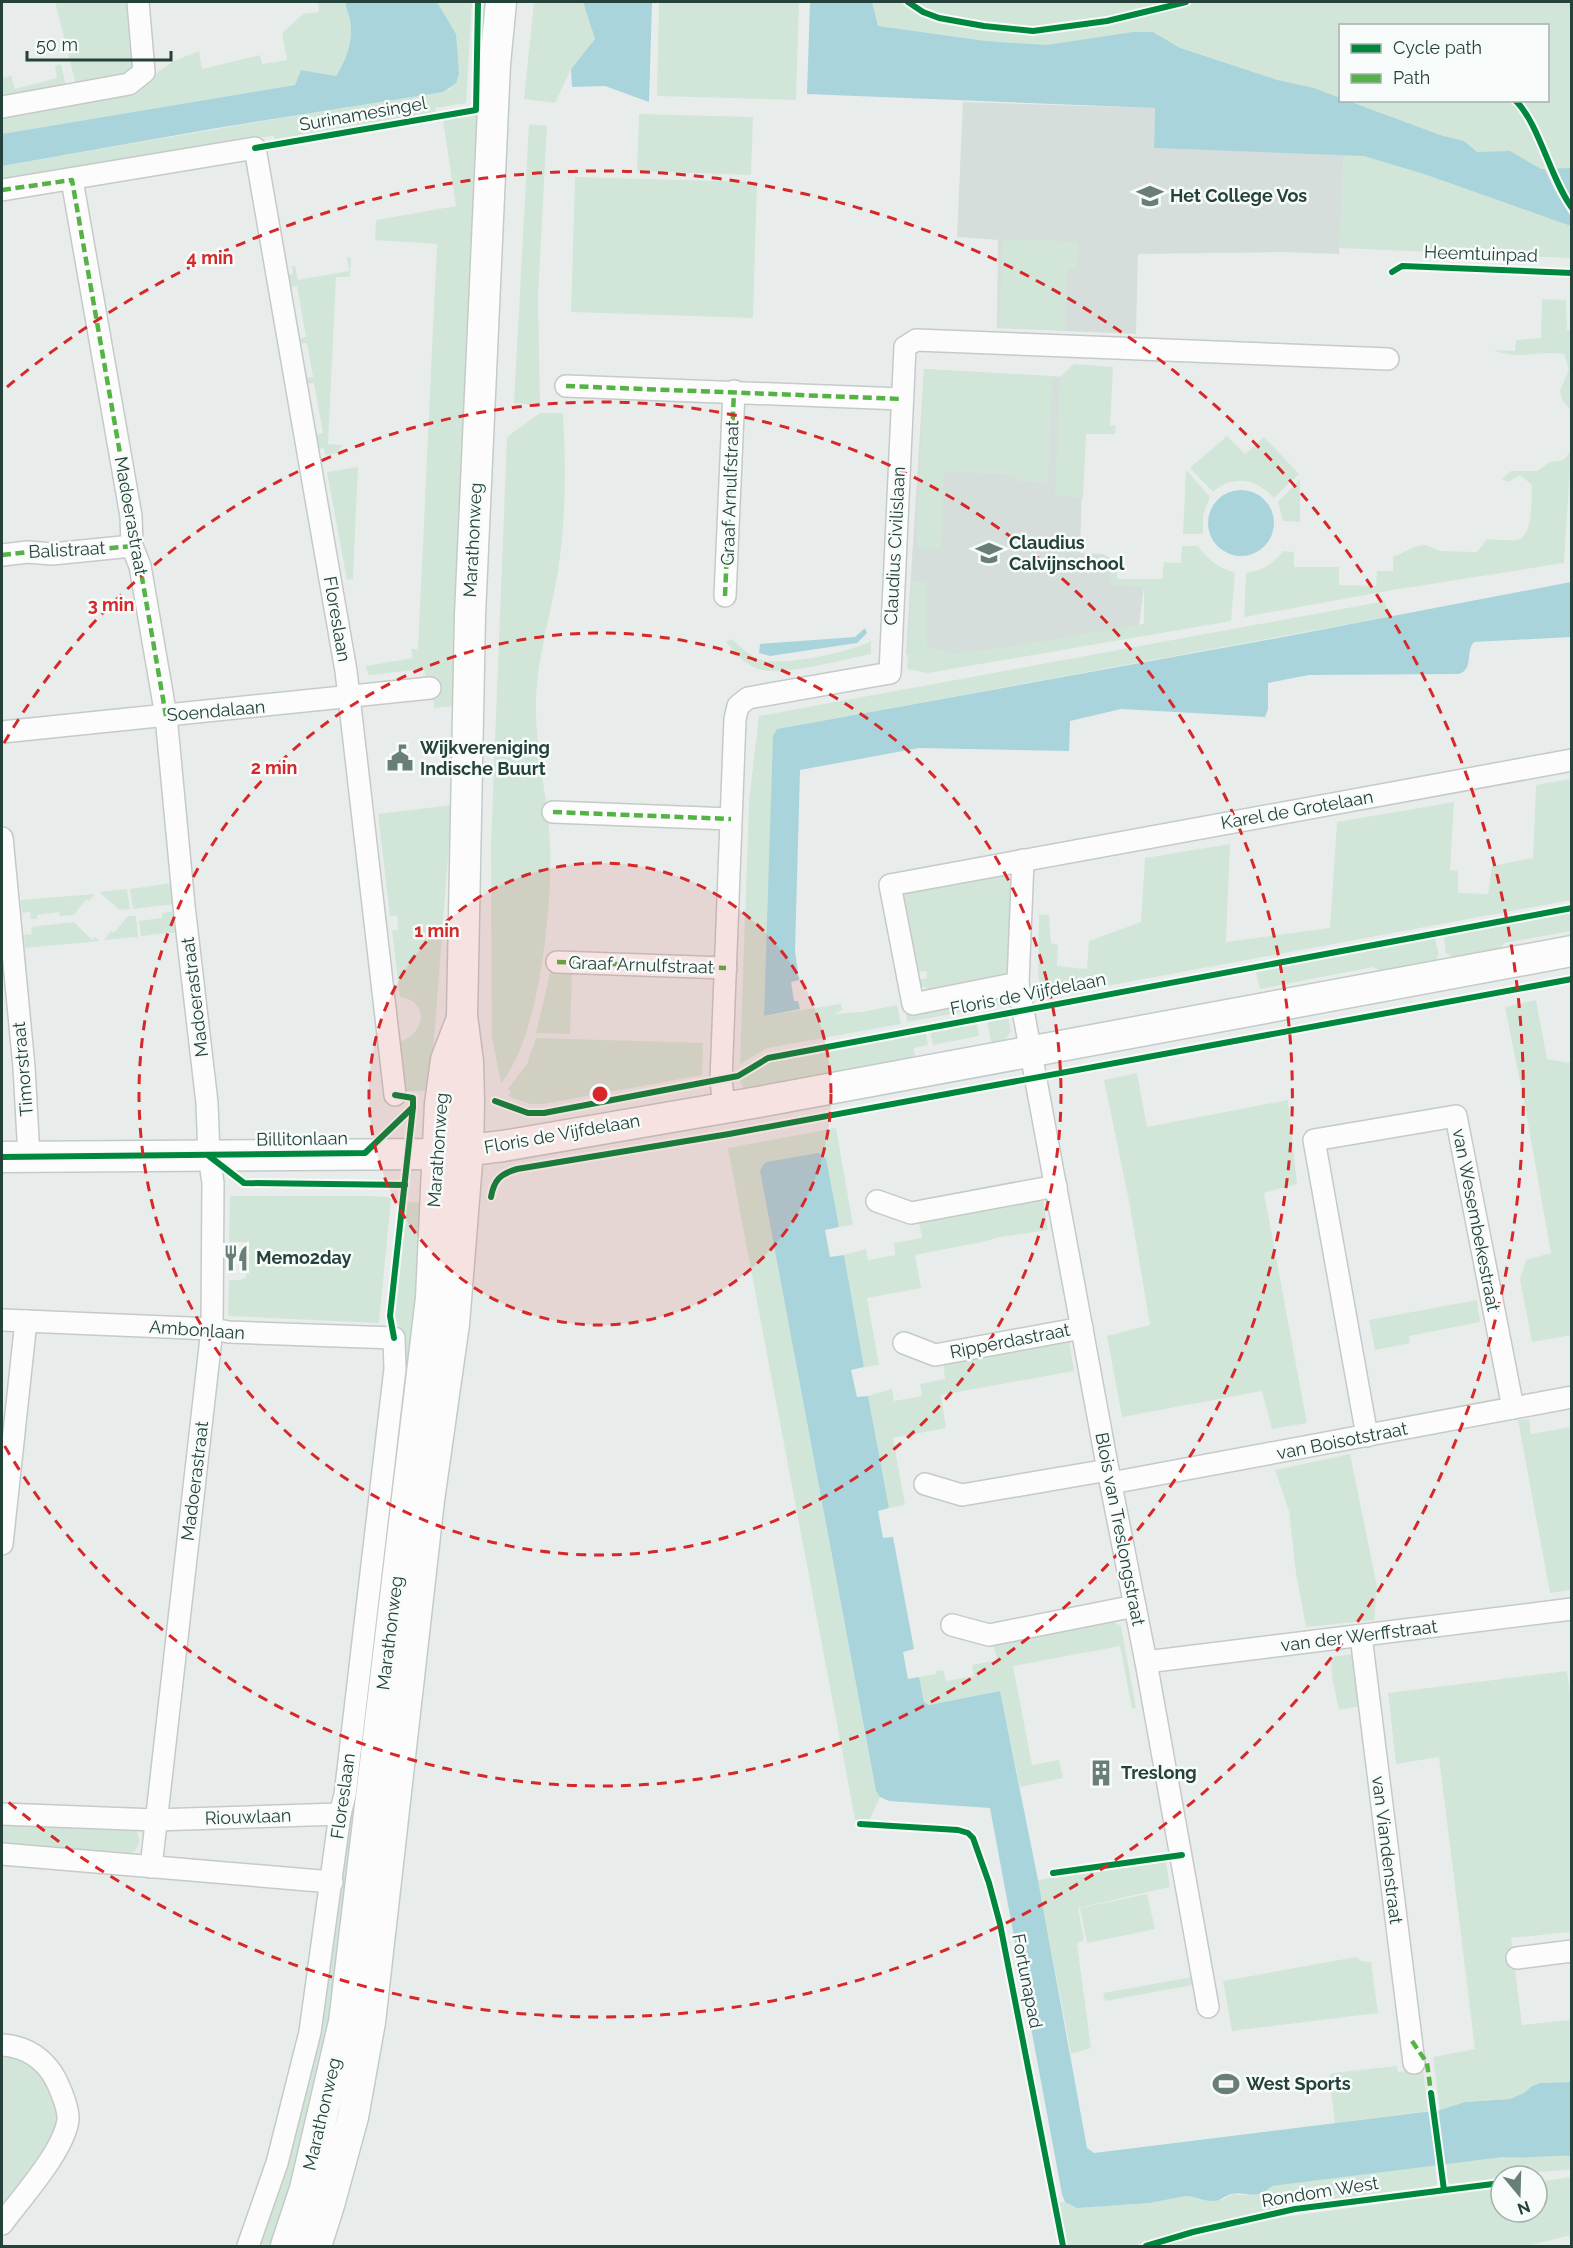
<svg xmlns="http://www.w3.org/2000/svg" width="1573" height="2248" viewBox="0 0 1573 2248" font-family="Raleway,sans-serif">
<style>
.built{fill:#d6dedb}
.green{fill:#d1e6d8;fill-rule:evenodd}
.water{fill:#a9d4db}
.pier{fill:#e8edeb}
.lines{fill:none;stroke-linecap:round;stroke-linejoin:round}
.street-casing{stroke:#c5cac8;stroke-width:24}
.secondary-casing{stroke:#c3cbc8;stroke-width:33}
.street{stroke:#fcfcfc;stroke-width:21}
.secondary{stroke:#fcfcfc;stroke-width:30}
.quiet{stroke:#55b346;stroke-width:4.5;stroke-dasharray:9 4.5;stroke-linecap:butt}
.cycleway-casing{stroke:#f7fbf9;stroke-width:10}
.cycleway{stroke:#00873e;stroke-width:6}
.ring{fill:none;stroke:#d62828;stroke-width:3;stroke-dasharray:10 8}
.labels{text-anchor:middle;stroke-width:5;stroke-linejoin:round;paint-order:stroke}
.street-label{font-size:18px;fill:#24423a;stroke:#f7fbf9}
.poi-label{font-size:18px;font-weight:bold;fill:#24423a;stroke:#f7fbf9;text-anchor:start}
.centre{fill:#d62828;stroke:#f7fbf9;stroke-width:3}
.ring-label{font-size:18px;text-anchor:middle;font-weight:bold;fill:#d62828;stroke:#f7fbf9;stroke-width:5;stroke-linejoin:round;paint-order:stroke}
</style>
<rect width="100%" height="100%" fill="#e8edeb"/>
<g class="built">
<path d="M963 102 1155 108 1154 148 1344 155 1339 254 1282 252 1138 254 1136 334 997 328 998 240 957 237Z"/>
<path d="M924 369 1085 378 1080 553 1103 554 1117 562V579L1144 587 1138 632 928 670 906 654Z"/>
</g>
<g class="green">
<path d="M55 2H134L138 73 76 85Z"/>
<path d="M318 2H346C345 9 349 13 350 20 354 40 346 61 336 76L301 70 295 85 2 134V112L147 79 174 61 199 51 202 69 260 55 262 64 287 60 282 33 303 14 319 12Z"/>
<path d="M437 2H472L466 103 435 108 436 113 275 141 274 136 253 138 2 181V166L450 89 456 34Z"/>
<path d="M534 2H583L595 39 571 69 555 103 524 99Z"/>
<path d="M659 2H799L796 100 657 96Z"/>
<path d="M832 2H1571V258L1339 248 1344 155 1313 88 853 39ZM1340 26H1548V100H1340Z"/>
<path d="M61 64 66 85 2 103V78L11 76 15 89 57 78 55 66Z"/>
<path d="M483 113 456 706 434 708 432 686H427L424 669 368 675 366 666 413 658 411 649H418L437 244 375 240 376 220 456 206 443 120Z"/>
<path d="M639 114 753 117 751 175 637 171Z"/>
<path d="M529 124 547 126 538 296 540 405 514 403Z"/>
<path d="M575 177 757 182 753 318 571 312Z"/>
<path d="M1003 239 1078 242 1077 269H1067L1065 330 999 327Z"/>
<path d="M347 257 351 258 350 277H336L328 444 343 445 337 453 325 455 324 448 317 449 315 435 323 433 314 383 306 384 305 378 313 377 307 343 299 344 298 339 306 337 297 286 289 288 287 275 293 274 292 266H295L298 280 349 271Z"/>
<path d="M1542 299 1566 300 1567 330 1571 331V410L1562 400 1560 391 1569 369 1564 354C1539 350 1520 361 1493 350L1515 351 1516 340 1541 338Z"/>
<path d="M1074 364 1113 367 1110 425 1116 426 1115 434H1086L1083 498 1055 496 1060 377Z"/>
<path d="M924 369 1052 376 1048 483 1016 481V475L944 471 941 549H920L917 542Z"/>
<path d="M540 413H563C566 465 566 519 558 571 551 615 537 657 536 701 535 748 547 794 550 841 553 902 540 1037 501 1083L492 1037 491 843 507 437Z"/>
<path d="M1227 436 1245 454 1264 437 1299 474 1274 498C1256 479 1234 474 1213 492L1190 468Z"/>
<path d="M1571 451 1564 563 1393 590 1244 617 1246 573C1263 570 1272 565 1283 551L1294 552V567H1339V585L1376 586 1377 571H1393V557L1417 546 1426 545 1440 551 1477 552 1487 539C1496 539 1507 541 1516 540 1534 538 1531 499 1532 485L1520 475 1508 482 1502 479 1511 471H1537L1550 462 1563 460Z"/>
<path d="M358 467 353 579 347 580 327 472Z"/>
<path d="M1186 470 1210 497 1203 515V534H1183Z"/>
<path d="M1300 479V522L1283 521 1278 502Z"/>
<path d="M1182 546H1198C1209 561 1218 567 1235 573L1231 621 928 673 907 669 912 581 926 582 927 646 953 654 1002 648 1144 624V587L1110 585 1111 562H1117V579H1162L1164 562 1181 563Z"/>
<path d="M1385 601 1387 617 777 729 764 1016 841 1004 842 1010 834 1014 862 1012 897 1005 901 1024 767 1048 740 1064 749 801 759 716Z"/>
<path d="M732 639C740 646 752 658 762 660 785 666 851 652 871 641V654C844 659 782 677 758 669 744 664 735 652 726 642Z"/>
<path d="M1571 779V900L1041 998 1038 971 1039 914 1049 915 1051 943 1058 945 1057 966 1087 969 1089 941 1141 922 1145 858 1230 844 1226 942 1330 928 1337 822 1454 802 1450 870 1458 871V893L1488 894 1492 866 1533 858 1536 785Z"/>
<path d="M452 805 430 1091H407L405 1090 399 1042C426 1034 430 1001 400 997L392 930H398L397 916H390L378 814Z"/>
<path d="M1001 873 1009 879 1011 885 1008 969 1004 976 933 990 923 987 917 980 927 978 926 971 916 972 903 899 905 893Z"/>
<path d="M172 883 175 904 133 909 130 889Z"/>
<path d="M127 889 130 909 120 910 99 892Z"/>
<path d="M95 894 89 901 86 899 74 915 60 916 59 912 37 915V919H31L30 912 22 913 21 900Z"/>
<path d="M176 911 178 932 141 936 139 921 162 918V913Z"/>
<path d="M1571 913V931L1504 943 1499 952 1451 960 1449 954H1446L1444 937Z"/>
<path d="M128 916H136L138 937 104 940 111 931 114 933Z"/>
<path d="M74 922 92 940 95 937 100 941 25 948 24 935 32 934 31 927Z"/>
<path d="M1435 938 1439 955 1437 956 1438 963 1384 973 1373 967 1260 989 1256 972Z"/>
<path d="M551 970 572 971 570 1034 536 1033Z"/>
<path d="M1001 996 1012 1003 907 1022 906 1013Z"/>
<path d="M1536 1000 1547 1059 1571 1063 1572 1335 1532 1342 1520 1279 1526 1260 1551 1253 1524 1101 1505 1007Z"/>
<path d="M1008 1017 1011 1031 1004 1041 1005 1045 992 1047 987 1021Z"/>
<path d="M977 1023 979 1036 933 1045 930 1031Z"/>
<path d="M926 1032 928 1045 914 1048 915 1056 883 1067 746 1092 739 1079 770 1061Z"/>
<path d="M536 1038 703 1043 702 1075 543 1104H530L508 1096 511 1093 508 1089 527 1064Z"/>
<path d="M1137 1073 1147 1127 1288 1100 1297 1184 1264 1193 1307 1423 1272 1429 1262 1391 1122 1417 1107 1336 1150 1325 1129 1201 1104 1080Z"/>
<path d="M836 1128 853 1225 839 1227 824 1155 760 1171 874 1781 880 1797 869 1821 868 1828 859 1825 855 1819 728 1148Z"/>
<path d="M230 1196H372L388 1197 391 1199 379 1323 228 1316 229 1280H240L246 1278V1244L244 1242H229Z"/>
<path d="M1037 1200 1043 1201 1048 1230 1000 1237 982 1242 915 1255 921 1288 867 1298 879 1365 864 1367 844 1255 866 1249 868 1260 895 1255 894 1243 922 1238 919 1222Z"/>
<path d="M406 1202 424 1203 416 1332 340 1974 276 2246H257L318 2029 329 1974 350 1804 401 1333 395 1316Z"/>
<path d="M1477 1300 1480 1322 1409 1336 1410 1343 1375 1350 1369 1320Z"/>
<path d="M1069 1340 1074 1371 941 1395 946 1428 893 1438 905 1505 889 1508 868 1396 892 1389 894 1401 922 1396 920 1384 945 1379 943 1363Z"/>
<path d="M1529 1419 1531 1434 1571 1427V1590L1550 1593 1518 1420Z"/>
<path d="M1350 1454 1377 1587 1374 1620 1306 1627 1296 1573 1289 1511 1275 1470Z"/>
<path d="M1114 1622 1121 1626 1136 1708 1132 1709 1120 1646 1013 1666 1032 1765 1059 1760 1063 1778 1020 1787 1000 1691 929 1705 924 1702 919 1677 936 1674V1671L943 1670 946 1681 974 1676 972 1665 997 1660 993 1643Z"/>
<path d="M1355 1654 1361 1706 1339 1710 1332 1677 1331 1657Z"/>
<path d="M1567 1671 1572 1710 1571 1932 1511 1938 1522 2025 1571 2020V2082L1540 2083 1532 2086 1524 2093 1510 2099 1465 2102 1440 2110 1433 2057 1475 2049 1439 1757 1396 1764 1388 1693Z"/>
<path d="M2 1824 129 1826 137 1832C142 1843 138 1849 129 1855L2 1845Z"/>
<path d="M1166 1862 1170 1887 1078 1908 1084 1940 1077 1944 1091 2048 1071 2054 1038 1880Z"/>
<path d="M1147 1894 1155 1929 1087 1943 1080 1908Z"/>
<path d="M1356 1957 1361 1961 1371 1962 1378 2013 1232 2031 1223 1981Z"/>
<path d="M1192 1977 1193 1985 1105 2001 1103 1993Z"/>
<path d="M2 2054C20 2057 29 2062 41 2076 84 2121 29 2172 2 2209Z"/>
<path d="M1397 2066 1398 2072 1423 2069 1428 2111 1335 2123 1329 2076 1332 2073Z"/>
<path d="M1548 2155 1571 2156V2169L1501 2176V2178L1451 2184 1448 2182 1446 2164 1503 2157 1517 2158Z"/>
<path d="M1435 2165 1437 2184 1435 2186 1310 2202 1279 2208 1188 2229 1133 2246H1065L1057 2203 1065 2202 1077 2208 1150 2203 1185 2196 1222 2200 1233 2194C1246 2196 1263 2195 1271 2186Z"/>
<path d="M1571 2177V2235L1527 2246H1161L1228 2228 1278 2218 1501 2187V2212H1537V2182Z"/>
</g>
<g class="water">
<path d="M346 2H437L456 34 459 74 456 83 443 92 217 128 2 166V134L295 85 301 70 336 76C346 61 354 39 350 20 349 13 345 9 346 2Z"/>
<path d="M583 2H652L649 102 605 86 572 87 571 69 595 39Z"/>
<path d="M810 2H872L878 26 985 41 1047 45 1133 32H1153L1180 48 1277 80 1314 88 1340 98V100L1348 101 1443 136 1464 141 1477 152 1510 151 1541 169 1571 168V226L1424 174 1364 156 1154 148 1155 108 807 94Z"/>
<circle cx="1241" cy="523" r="33"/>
<path d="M1571 582V637L1474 642C1465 652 1474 669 1459 674L1309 675 1268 683V709L1265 717 1121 709 1070 721 1069 751 919 748 800 770 795 951 799 980 791 982 794 1001H798L800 1009 764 1016 773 736 777 729 1278 638Z"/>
<path d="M865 628 867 633 857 643 770 656 759 653 760 644 855 637Z"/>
<path d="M818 1153 826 1158 839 1227 825 1230 830 1257 844 1255 864 1367 851 1370 857 1397 868 1396 889 1508 878 1511 883 1538 893 1537 914 1649 903 1652 908 1679 919 1677 924 1702 929 1705 1000 1691 1038 1880 1087 2148 1094 2153 1440 2110 1465 2102 1510 2099 1524 2093 1532 2086 1540 2083 1571 2082V2156C1548 2155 1525 2159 1503 2157L1272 2186C1255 2202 1246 2190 1231 2194 1224 2196 1221 2201 1213 2201 1203 2201 1195 2196 1185 2196L1150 2203 1077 2208 1065 2202 1062 2194 990 1808 889 1801 880 1797 876 1791 760 1171 764 1164 767 1162Z"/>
</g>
<path class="pier" d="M1554 166 1571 200V217L1556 192 1544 167Z"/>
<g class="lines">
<g class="street-casing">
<g id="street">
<path d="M2 107 129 84 144 72 138 2"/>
<path d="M72 180 131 516 132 546 140 566 166 716 184 906 207 1103 209 1156 213 1183 212 1329 151 1867"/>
<path d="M2 190 255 148 346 671 395 1095"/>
<path d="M566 386 902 399"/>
<path d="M2 555 28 552 52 554 132 546"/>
<path d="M725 596 734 391"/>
<path d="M2 732 430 688"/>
<path d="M553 812 731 819"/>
<path d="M2 838 24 1067 29 1157"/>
<path d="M1023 860 1018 983 1108 1470 1146 1662 1208 2007"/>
<path d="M557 962 726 968"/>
<path d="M1018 983 913 1004 890 885 1572 760"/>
<path d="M724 1107 721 1080 735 719 738 706 748 698 890 673 905 347 916 340 1388 359"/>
<path d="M877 1201 911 1213 1056 1186"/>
<path d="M2 1320 212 1329 229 1332 394 1338 395 1369 345 1795 340 1814 310 2032 277 2163 248 2246"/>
<path d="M904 1343 935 1355 1082 1328"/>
<path d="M1367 1436 1314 1140 1456 1116 1513 1408"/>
<path d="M1111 1483 1572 1397"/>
<path d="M925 1484 962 1495 1108 1470"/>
<path d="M2 1544 26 1321"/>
<path d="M952 1625 989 1635 1135 1606"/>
<path d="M1361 1636 1414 2063"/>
<path d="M1146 1662 1572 1609"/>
<path d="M2 1814 155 1820 340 1814"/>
<path d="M2 1854 332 1882"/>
<path d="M1517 1958 1572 1951"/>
<path d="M2 2045C21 2046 37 2054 49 2069 57 2079 69 2107 68 2120 64 2151 21 2198 2 2224"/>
</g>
</g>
<g class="secondary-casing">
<g id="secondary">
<path d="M2 1157 437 1154 503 1146 764 1101 1572 951"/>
<path d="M286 2246 305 2189 344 2022 431 1298 440 1104 446 1060 461 1021"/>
<path d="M316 2246 329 2205 353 2117 370 2022 429 1500 454 1324 468 1150 469 1102 468 1062 462 1016 470 615 495 64 501 2"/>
</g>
</g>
<use href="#street" class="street"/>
<use href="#secondary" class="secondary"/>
<g class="quiet">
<path d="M2 190 72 180 131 516 132 546 140 566 166 716"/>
<path d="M566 386 902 399"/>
<path d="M2 555 28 552 52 554 132 546"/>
<path d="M725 596 734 391"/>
<path d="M553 812 731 819"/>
<path d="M557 962 726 968"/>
<path d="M1412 2041 1427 2063 1431 2093"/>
</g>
<g class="cycleway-casing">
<g id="cycleway">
<path d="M908 2 923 12 939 18 984 26 1033 31 1107 21 1186 2"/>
<path d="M1515 100C1539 123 1550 178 1572 208"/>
<path d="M255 148 476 110 478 2"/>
<path d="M1392 272 1402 266 1572 273"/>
<path d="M495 1101 528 1113H544L738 1076 768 1058 1572 908"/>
<path d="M209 1156 244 1183 405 1185"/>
<path d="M2 1157 365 1153 413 1107"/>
<path d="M491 1197C494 1180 500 1174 517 1169L729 1134 1572 979"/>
<path d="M394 1338 390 1316 413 1107V1098L395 1095"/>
<path d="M860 1824 958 1830 968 1833 973 1838 989 1883 1000 1924 1063 2246"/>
<path d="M1053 1873 1182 1855"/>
<path d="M1431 2093 1444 2190"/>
<path d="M1146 2246 1193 2232 1295 2209 1501 2183"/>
</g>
</g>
<use href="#cycleway" class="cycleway"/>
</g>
<circle cx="600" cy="1094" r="231" fill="#d62828" fill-opacity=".12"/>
<g class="ring">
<circle cx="600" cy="1094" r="231"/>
<circle cx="600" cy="1094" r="461"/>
<path d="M4 743A692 692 0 1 1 4 1445"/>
<path d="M7 387A923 923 0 1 1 7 1801"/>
</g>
<defs>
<g id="school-bare" transform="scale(2.07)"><path d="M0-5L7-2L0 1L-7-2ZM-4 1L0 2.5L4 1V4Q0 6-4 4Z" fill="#697e78" stroke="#f7fbf9" stroke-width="2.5" paint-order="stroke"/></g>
<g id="civic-bare" transform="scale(2.07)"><path d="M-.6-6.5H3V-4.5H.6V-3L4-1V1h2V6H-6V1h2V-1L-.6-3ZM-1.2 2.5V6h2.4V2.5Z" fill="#697e78" stroke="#f7fbf9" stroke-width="2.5" paint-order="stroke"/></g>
<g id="restaurant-bare" transform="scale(2.07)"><path d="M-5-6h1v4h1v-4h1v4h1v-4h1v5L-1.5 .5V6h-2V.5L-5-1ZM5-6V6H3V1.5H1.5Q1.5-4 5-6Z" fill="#697e78" stroke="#f7fbf9" stroke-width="2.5" paint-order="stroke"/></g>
<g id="building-bare" transform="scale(2.07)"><path d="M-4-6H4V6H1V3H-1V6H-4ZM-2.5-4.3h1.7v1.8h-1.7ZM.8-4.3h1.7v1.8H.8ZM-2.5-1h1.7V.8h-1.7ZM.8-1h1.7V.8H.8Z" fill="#697e78" stroke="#f7fbf9" stroke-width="2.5" paint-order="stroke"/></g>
<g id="stadium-bare" transform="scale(2.07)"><path d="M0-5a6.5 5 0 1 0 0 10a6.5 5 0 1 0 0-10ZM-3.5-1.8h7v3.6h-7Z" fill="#697e78" stroke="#f7fbf9" stroke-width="2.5" paint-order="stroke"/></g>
</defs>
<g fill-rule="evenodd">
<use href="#school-bare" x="1150" y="196"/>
<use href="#school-bare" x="989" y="553"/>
<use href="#civic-bare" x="400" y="758"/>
<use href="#restaurant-bare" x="236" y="1258"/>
<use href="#building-bare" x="1101" y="1773"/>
<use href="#stadium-bare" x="1226" y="2084"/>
</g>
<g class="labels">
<g class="street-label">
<text transform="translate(363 114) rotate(-10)" y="6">Surinamesingel</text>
<text transform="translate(1481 254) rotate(2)" y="6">Heemtuinpad</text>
<text transform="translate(730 493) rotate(-88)" y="6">Graaf Arnulfstraat</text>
<text transform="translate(131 516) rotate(80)" y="6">Madoerastraat</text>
<text transform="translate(473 540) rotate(-87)" y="6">Marathonweg</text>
<text transform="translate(895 546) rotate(-87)" y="6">Claudius Civilislaan</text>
<text transform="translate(67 550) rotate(-3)" y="6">Balistraat</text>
<text transform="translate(337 619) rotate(80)" y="6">Floreslaan</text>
<text transform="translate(216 711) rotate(-5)" y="6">Soendalaan</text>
<text transform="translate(1297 810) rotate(-10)" y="6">Karel de Grotelaan</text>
<text transform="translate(641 965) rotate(2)" y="6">Graaf Arnulfstraat</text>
<text transform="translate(1028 994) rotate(-11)" y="6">Floris de Vijfdelaan</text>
<text transform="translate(195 997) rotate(-97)" y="6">Madoerastraat</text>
<text transform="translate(23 1069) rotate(-95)" y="6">Timorstraat</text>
<text transform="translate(562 1134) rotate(-10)" y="6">Floris de Vijfdelaan</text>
<text transform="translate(302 1139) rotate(-1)" y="6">Billitonlaan</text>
<text transform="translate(438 1150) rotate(-86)" y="6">Marathonweg</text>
<text transform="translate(1476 1220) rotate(79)" y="6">van Wesembekestraat</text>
<text transform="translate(197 1330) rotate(4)" y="6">Ambonlaan</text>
<text transform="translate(1010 1341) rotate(-11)" y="6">Ripperdastraat</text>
<text transform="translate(1342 1441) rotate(-11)" y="6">van Boisotstraat</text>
<text transform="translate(195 1481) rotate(-83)" y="6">Madoerastraat</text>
<text transform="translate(1120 1529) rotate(79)" y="6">Blois van Treslongstraat</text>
<text transform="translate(390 1633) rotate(-83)" y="6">Marathonweg</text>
<text transform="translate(1359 1636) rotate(-7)" y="6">van der Werffstraat</text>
<text transform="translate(343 1796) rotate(-82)" y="6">Floreslaan</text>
<text transform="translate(248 1817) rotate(-2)" y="6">Riouwlaan</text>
<text transform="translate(1387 1850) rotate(83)" y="6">van Viandenstraat</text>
<text transform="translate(1027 1981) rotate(79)" y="6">Fortunapad</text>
<text transform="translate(322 2114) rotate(-77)" y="6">Marathonweg</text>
<text transform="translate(1320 2192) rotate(-9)" y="6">Rondom West</text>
</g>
<g class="poi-label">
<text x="1170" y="202">Het College Vos</text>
<text x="1009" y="549">Claudius<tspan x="1009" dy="21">Calvijnschool</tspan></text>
<text x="420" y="754">Wijkvereniging<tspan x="420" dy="21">Indische Buurt</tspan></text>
<text x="256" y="1264">Memo2day</text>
<text x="1121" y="1779">Treslong</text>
<text x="1246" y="2090">West Sports</text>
</g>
</g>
<circle cx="600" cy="1094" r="9" class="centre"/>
<g class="ring-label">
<text x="210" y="264">4 min</text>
<text x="111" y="611">3 min</text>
<text x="274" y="774">2 min</text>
<text x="437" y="937">1 min</text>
</g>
<rect width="1573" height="2248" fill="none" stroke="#24423a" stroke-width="6"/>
<rect x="1339" y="24" width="210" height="78" fill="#f7fbf9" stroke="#a3b1ad" stroke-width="1.5"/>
<rect x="1351" y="44" width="30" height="9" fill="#00873e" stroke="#a3b1ad" stroke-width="1.5"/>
<text x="1393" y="54" font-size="18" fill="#24423a">Cycle path</text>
<rect x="1351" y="74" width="30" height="9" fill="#55b346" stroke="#a3b1ad" stroke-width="1.5"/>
<text x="1393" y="84" font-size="18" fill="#24423a">Path</text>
<g transform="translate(1519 2194) rotate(161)"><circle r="28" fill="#f7fbf9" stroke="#a3b1ad" stroke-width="1.5"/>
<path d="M0-4.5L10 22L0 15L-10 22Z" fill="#697e78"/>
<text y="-9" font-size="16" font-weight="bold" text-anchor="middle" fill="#24423a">N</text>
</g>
<path d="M27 51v9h144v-9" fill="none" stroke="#24423a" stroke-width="3"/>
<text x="36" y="51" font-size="18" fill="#24423a" stroke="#f7fbf9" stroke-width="4.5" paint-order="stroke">50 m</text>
</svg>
